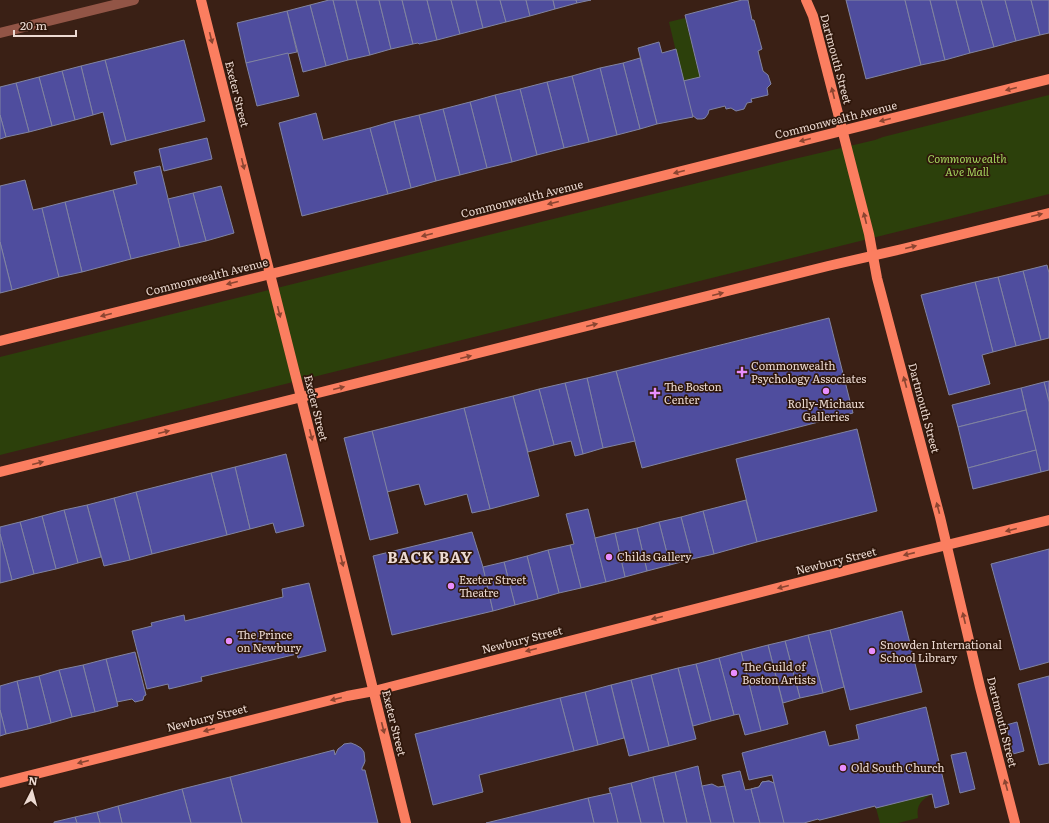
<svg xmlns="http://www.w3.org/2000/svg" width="1049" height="823" viewBox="0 0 1049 823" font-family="Literata,serif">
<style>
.green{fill:#2c400b}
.building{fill:#4f4d9e;stroke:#8184a1}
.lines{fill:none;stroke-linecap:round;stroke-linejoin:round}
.minor{stroke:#925546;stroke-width:10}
.major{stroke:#fb7e60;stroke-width:10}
.oneway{fill:#8b4531}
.poi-dot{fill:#e98efe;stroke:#2f170b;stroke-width:1.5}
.labels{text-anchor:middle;stroke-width:3.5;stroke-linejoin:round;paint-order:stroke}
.street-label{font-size:11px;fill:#ecdad2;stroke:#2f170b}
.park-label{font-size:11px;font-style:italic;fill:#a3d45d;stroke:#2f170b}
.poi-label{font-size:11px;fill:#ecdad2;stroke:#2f170b;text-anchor:start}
.district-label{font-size:15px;font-weight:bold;letter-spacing:1px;fill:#ecdad2;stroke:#2f170b}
</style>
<rect width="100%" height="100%" fill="#3a2015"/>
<g class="green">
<path d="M685 18 700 77 683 81 669 22Z"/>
<path d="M1049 95V194L0 455V357L790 160 875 140 883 137Z"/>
<path d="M932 794C921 800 916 805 918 818L898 823H880L876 808Z"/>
</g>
<g class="building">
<path d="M329 0H333L348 60 326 66 310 5Z"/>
<path d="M333 0H356L370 55 348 60Z"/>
<path d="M356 0H379L391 49 370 55Z"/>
<path d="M379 0H402L413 44 391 49Z"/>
<path d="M402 0H427L437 40 419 44 418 43 413 44Z"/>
<path d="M427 0H451L460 34 437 40Z"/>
<path d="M451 0H476L483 28 460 34Z"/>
<path d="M476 0H500L506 22 483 28Z"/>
<path d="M500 0H526L530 16 506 22Z"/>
<path d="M526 0H553L555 9 530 16Z"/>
<path d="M553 0H576L577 3 555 9Z"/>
<path d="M576 0H591L577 3Z"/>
<path d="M742 0H748L752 20H754L762 49 758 51 763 71 768 75 771 84 767 88 768 95 751 99 752 102 747 103 744 109 736 111 731 108 726 109 725 106 709 110 708 114 705 118 702 119H697L692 115 683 81 700 77 685 15Z"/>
<path d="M846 0H905L921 65 866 79Z"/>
<path d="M905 0H930L945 60 921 65Z"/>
<path d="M930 0H956L970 53 945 60Z"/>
<path d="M956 0H981L994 47 970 53Z"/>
<path d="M981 0H1005L1016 41 994 47Z"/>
<path d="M1005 0H1031L1040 35 1016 41Z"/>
<path d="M1031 0H1049V33L1040 35Z"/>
<path d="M310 5 326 66 303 72 287 11Z"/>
<path d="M287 11 297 52 246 63 237 23Z"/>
<path d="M184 40 205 121 126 141 105 60Z"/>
<path d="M659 42 662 53 676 49 693 117 657 124 638 48Z"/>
<path d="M288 53 299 96 257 106 246 63Z"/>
<path d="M640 58 657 124 640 129 623 63Z"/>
<path d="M105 60 126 141 111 145 103 112 93 115 81 66Z"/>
<path d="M623 63 640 129 617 135 600 68Z"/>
<path d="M81 66 93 115 75 120 62 71Z"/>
<path d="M600 68 617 135 589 142 572 76Z"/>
<path d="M62 71 75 120 52 126 39 77Z"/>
<path d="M572 76 589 142 564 148 547 82Z"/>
<path d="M39 77 52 126 29 132 16 83Z"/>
<path d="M547 82 564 148 537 155 520 89Z"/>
<path d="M16 83 29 132 6 137 0 115V87Z"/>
<path d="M520 89 537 155 512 162 495 95Z"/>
<path d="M495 95 512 162 487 168 470 102Z"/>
<path d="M470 102 487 168 460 175 443 109Z"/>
<path d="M443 109 460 175 436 181 419 115Z"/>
<path d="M316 113 323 140 370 128 388 194 302 216 279 123Z"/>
<path d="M0 115 6 137 0 139Z"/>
<path d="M419 115 436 181 411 188 394 121Z"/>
<path d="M394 121 411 188 388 194 370 128Z"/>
<path d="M207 138 212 159 164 171 159 149Z"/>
<path d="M160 166 180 247 131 259 113 190 137 184 134 172Z"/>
<path d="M25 180 33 210 42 208 59 277 12 290 0 242V186Z"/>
<path d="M221 186 234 233 206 241 193 193Z"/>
<path d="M113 190 131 259 82 272 65 202Z"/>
<path d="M193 193 206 241 180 247 168 199Z"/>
<path d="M65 202 82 272 59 277 42 208Z"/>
<path d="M0 242 12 290 0 293Z"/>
<path d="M1047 265 1049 273V338L1041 340 1023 271Z"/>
<path d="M1023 271 1041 340 1016 346 998 277Z"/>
<path d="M998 277 1016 346 993 352 975 282Z"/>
<path d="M975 282 993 352 982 355 990 384 949 395 921 295Z"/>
<path d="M829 318 853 413 642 468 616 371Z"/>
<path d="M616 371 635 441 603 448 587 378Z"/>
<path d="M587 378 603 448 583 454 565 383Z"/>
<path d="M1049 381V402L1044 382Z"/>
<path d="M1044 382 1049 402V470L1041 472 1021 388Z"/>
<path d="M565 383 583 454 575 456 571 441 554 445 539 389Z"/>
<path d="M1021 388 1026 410 958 427 952 405Z"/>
<path d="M539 389 554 445 528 452 513 396Z"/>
<path d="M513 396 539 496 490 509 464 408Z"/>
<path d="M464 408 490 509 472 513 467 494 425 505 419 484 387 492 372 431Z"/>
<path d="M1026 410 1036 450 968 468 958 427Z"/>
<path d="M857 429 877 511 757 542 736 459Z"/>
<path d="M372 431 398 533 370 540 344 438Z"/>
<path d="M1036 450 1041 472 973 489 968 468Z"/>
<path d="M286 454 304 526 276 533 273 523 250 529 235 467Z"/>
<path d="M235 467 250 529 227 535 211 473Z"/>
<path d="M211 473 227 535 152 554 136 492Z"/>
<path d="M136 492 152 554 130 560 114 498Z"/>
<path d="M114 498 130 560 104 566 87 505Z"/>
<path d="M746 500 757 542 714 554 703 511Z"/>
<path d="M87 505 101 557 78 563 64 510Z"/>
<path d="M588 509 606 582 581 588 570 545 574 544 566 514Z"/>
<path d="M64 510 78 563 56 569 42 516Z"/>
<path d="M703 511 714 554 692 559 681 517Z"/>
<path d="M42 516 56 569 34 574 20 522Z"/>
<path d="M681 517 692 559 670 565 659 522Z"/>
<path d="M20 522 34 574 12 580 0 534V527Z"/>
<path d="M659 522 670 565 647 571 637 528Z"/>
<path d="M637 528 647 571 625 577 615 533Z"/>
<path d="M472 532 483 567 493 611 392 635 373 556Z"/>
<path d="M615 533 625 577 606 582 595 538Z"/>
<path d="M0 534 12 580 0 583Z"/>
<path d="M570 545 581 588 559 593 548 550Z"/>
<path d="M1049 549V662L1020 670 991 564Z"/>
<path d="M548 550 559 593 538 599 527 556Z"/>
<path d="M527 556 538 599 515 605 504 562Z"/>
<path d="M504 562 515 605 493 611 483 567Z"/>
<path d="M309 583 326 651 298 658 297 654 201 677 202 681 169 689 168 684 147 689 132 631 152 626 151 623 184 615 185 621 283 597 282 589Z"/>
<path d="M902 611 922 692 850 710 830 630Z"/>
<path d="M830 630 844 687 823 693 808 635Z"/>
<path d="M808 635 823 693 800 698 785 641Z"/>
<path d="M785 641 800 698 783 703 768 645Z"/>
<path d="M768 645 788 724 761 731 741 652Z"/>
<path d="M135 652 146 695 144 696 143 700 135 702 132 699 117 702 106 659Z"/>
<path d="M741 652 761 731 745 735 739 714 734 715 719 658Z"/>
<path d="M719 658 734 715 711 721 696 664Z"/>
<path d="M106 659 118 706 95 712 83 665Z"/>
<path d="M696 664 711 721 693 726 678 668Z"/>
<path d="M83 665 95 712 72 717 59 670Z"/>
<path d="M678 668 696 739 669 746 651 675Z"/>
<path d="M59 670 72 717 51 723 39 676Z"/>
<path d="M651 675 669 746 649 751 631 680Z"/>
<path d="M39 676 51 723 28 729 17 681Z"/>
<path d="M1049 676V763L1039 765 1018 684Z"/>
<path d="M631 680 649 751 629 756 611 685Z"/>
<path d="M17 681 28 729 6 734 0 710V686Z"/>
<path d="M611 685 624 738 598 745 585 692Z"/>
<path d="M585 692 598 745 574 751 560 698Z"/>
<path d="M560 698 574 751 479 775 483 792 433 805 415 734Z"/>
<path d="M926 707 949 804 935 808 932 794 876 808 875 806 820 820H819L818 819 804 823H760L751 789 759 787 762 782 769 781 774 783 772 775 749 780 742 753 825 731 829 746 859 739 856 725Z"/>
<path d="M0 710 6 734 0 736Z"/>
<path d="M1017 722 1024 751 1013 754 1006 725Z"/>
<path d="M351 743 356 745 361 748 364 752 365 761 364 764 362 768V770H365L378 823H242L230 777 334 750 335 755 338 749 342 746 344 744Z"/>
<path d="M966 752 975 789 960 793 951 755Z"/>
<path d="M698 766 702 786 711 823H687L675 772Z"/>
<path d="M740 771 745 790 751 789 760 823H734L722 775Z"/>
<path d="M675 772 687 823H664L653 777Z"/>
<path d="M230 777 242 823H191L182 789Z"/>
<path d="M653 777 664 823H641L631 783Z"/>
<path d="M769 781 774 783 784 823H760L751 789 759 787 762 782Z"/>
<path d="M631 783 641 823H618L609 788Z"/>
<path d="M712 784 718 787 725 786 734 823H711L702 786Z"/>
<path d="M182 789 191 823H122L118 806Z"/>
<path d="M611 793 618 823H594L588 798Z"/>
<path d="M588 798 594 823H486L568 803Z"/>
<path d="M118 806 122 823H100L97 812Z"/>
<path d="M97 812 100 823H77L75 817Z"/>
<path d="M75 817 77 823H54V822Z"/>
</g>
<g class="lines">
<path class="minor" d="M0 33 134 0"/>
<g class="major">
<path d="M201 0 307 421 406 823"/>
<path d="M806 0 813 16 869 234 877 278 940 517 980 687 1015 823"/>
<path d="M0 341 295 268 1049 79"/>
<path d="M0 472 828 266 902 249 1049 213"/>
<path d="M0 783 347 696 374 691 906 555 1049 520"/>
</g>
</g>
<defs><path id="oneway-solid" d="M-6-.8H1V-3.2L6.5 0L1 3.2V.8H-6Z"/></defs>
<g class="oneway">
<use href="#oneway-solid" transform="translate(211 38) rotate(76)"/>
<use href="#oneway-solid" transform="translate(1011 89) rotate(166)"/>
<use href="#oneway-solid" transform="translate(833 93) rotate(-104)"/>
<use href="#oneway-solid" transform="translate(885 120) rotate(166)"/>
<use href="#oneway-solid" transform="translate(805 140) rotate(166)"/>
<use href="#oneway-solid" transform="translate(243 164) rotate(76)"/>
<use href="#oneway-solid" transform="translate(679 172) rotate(166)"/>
<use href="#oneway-solid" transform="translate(553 203) rotate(166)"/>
<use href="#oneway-solid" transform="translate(1037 215) rotate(-14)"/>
<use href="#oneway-solid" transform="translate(865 218) rotate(-104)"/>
<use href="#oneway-solid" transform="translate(427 235) rotate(166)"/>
<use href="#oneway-solid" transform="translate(911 247) rotate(-14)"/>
<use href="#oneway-solid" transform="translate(232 283) rotate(166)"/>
<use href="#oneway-solid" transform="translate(718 294) rotate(-14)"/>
<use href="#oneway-solid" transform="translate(279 312) rotate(76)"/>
<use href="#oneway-solid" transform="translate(106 315) rotate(166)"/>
<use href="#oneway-solid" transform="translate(592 325) rotate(-14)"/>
<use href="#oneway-solid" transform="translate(466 357) rotate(-14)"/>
<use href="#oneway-solid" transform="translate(905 382) rotate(-105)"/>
<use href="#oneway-solid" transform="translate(339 388) rotate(-14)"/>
<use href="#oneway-solid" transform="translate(164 432) rotate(-14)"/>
<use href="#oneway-solid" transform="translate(311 435) rotate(76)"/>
<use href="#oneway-solid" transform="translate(38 463) rotate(-14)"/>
<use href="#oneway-solid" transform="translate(938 508) rotate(-105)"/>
<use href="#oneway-solid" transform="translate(1011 530) rotate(166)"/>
<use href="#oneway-solid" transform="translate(909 554) rotate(167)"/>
<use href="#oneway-solid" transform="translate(342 561) rotate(76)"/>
<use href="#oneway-solid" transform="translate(783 587) rotate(166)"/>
<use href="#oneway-solid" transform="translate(657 618) rotate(166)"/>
<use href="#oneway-solid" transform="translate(964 618) rotate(-103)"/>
<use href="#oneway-solid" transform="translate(531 650) rotate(166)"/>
<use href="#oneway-solid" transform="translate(336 699) rotate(166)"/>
<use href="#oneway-solid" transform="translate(383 728) rotate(76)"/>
<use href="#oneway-solid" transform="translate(209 730) rotate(166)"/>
<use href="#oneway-solid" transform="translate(83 762) rotate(166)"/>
<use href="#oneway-solid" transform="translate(1006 785) rotate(-105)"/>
</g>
<g class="poi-dot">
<path d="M740 366h4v4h4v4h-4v4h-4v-4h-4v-4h4z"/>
<circle cx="826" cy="391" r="4"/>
<path d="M653 387h4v4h4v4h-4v4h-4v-4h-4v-4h4z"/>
<circle cx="609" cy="557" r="4"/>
<circle cx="451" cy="586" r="4"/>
<circle cx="229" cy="641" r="4"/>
<circle cx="872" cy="651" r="4"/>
<circle cx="734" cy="673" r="4"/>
<circle cx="843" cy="768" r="4"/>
</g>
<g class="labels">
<g class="street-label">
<text transform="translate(836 59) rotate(75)" y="4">Dartmouth Street</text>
<text transform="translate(237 94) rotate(76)" y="4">Exeter Street</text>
<text transform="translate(836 120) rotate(-14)" y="4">Commonwealth Avenue</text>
<text transform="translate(522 199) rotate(-14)" y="4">Commonwealth Avenue</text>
<text transform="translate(207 277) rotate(-14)" y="4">Commonwealth Avenue</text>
<text transform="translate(316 408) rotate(76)" y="4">Exeter Street</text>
<text transform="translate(924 408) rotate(75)" y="4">Dartmouth Street</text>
<text transform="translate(836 561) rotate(-14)" y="4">Newbury Street</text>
<text transform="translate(522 640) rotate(-14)" y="4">Newbury Street</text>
<text transform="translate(207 718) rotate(-14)" y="4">Newbury Street</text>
<text transform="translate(1002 722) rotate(76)" y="4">Dartmouth Street</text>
<text transform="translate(394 723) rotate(76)" y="4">Exeter Street</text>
</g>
<g class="park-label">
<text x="967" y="163">Commonwealth<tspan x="967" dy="13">Ave Mall</tspan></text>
</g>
<g class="poi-label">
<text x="751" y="370">Commonwealth<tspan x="751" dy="13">Psychology Associates</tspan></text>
<text x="664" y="391">The Boston<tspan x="664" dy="13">Center</tspan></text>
<text x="826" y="408" text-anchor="middle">Rolly-Michaux<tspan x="826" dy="13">Galleries</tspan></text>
<text x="617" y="561">Childs Gallery</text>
<text x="459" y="584">Exeter Street<tspan x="459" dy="13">Theatre</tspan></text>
<text x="237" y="639">The Prince<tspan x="237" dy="13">on Newbury</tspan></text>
<text x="880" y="649">Snowden International<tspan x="880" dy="13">School Library</tspan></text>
<text x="742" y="671">The Guild of<tspan x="742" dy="13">Boston Artists</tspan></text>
<text x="851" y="772">Old South Church</text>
</g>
<g class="district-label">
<text x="430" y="563">BACK BAY</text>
</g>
</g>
<g transform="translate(32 791) rotate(6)" stroke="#2f170b" stroke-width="3" paint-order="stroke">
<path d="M0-3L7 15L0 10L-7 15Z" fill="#ecdad2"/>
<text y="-6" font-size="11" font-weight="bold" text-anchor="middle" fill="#ecdad2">N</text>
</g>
<path d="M14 30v6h62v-6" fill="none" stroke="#ecdad2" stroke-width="2"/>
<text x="20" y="30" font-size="12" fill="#ecdad2" stroke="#2f170b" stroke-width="3" paint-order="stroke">20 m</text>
</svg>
